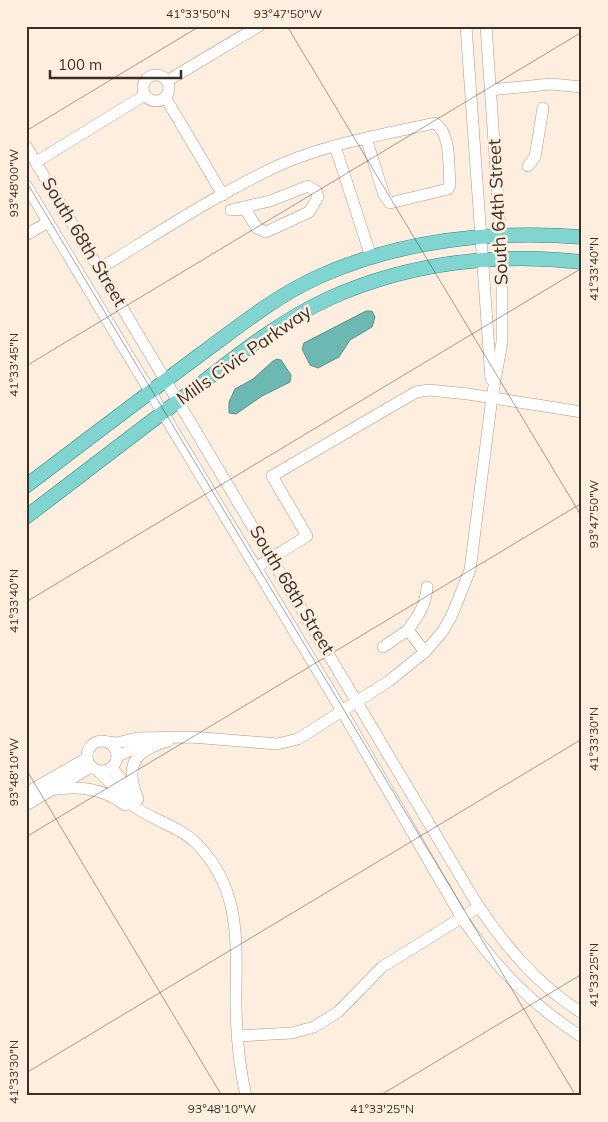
<svg xmlns="http://www.w3.org/2000/svg" width="608" height="1122" viewBox="0 0 608 1122" font-family="Mulish,sans-serif">
<style>
.water{fill:#6bb9b2;stroke:#5c9088}
.lines{fill:none;stroke-linecap:round;stroke-linejoin:round}
.minor-casing{stroke:#b09881;stroke-width:12}
.major-casing{stroke:#318981;stroke-width:15}
.minor{stroke:#fff;stroke-width:11}
.major{stroke:#80d5d0;stroke-width:14}
.ticks{fill:none;stroke:#3a3027;stroke-width:1;stroke-opacity:0.45}
.labels{text-anchor:middle;stroke-width:5;stroke-linejoin:round;paint-order:stroke}
.street-label{font-size:18px;fill:#3a3027;stroke:#feeee0}
.neatline{fill:none;stroke:#3a3027;stroke-width:2}
.ticks-label{font-size:12px;text-anchor:middle;fill:#3a3027}
</style>
<rect width="100%" height="100%" fill="#feeee0"/>
<g class="water">
<path d="M366 311H372L375 317 372 327 350 340 339 357 318 368 310 365 302 349 304 343Z"/>
<path d="M277 359 281 360 291 375 290 382 262 396 236 414 229 413V402L235 389 253 379 273 361Z"/>
</g>
<g class="lines">
<g class="minor-casing">
<g id="minor">
<path d="M466 26 491 379"/>
<circle cx="156" cy="88" r="13"/>
<path d="M167 81 259 26"/>
<path d="M490 90 551 84 582 87"/>
<path d="M165 97 223 195"/>
<path d="M26 146 474 899C503 944 536 984 582 1013"/>
<path d="M335 146 371 257"/>
<path d="M36 162 145 95"/>
<path d="M528 166 535 157 543 108"/>
<path d="M26 185 342 711 462 918C494 966 533 1006 582 1037"/>
<path d="M308 186 316 191 318 197 309 212 266 232 257 228 245 209 231 210 270 201Z"/>
<path d="M26 235 48 222"/>
<path d="M99 269C160 232 220 192 284 163 332 143 385 134 435 123 452 135 448 166 450 185L448 189 390 203 384 195 366 138"/>
<path d="M255 568 307 536 272 476 416 392 429 390 468 394 582 412"/>
<path d="M383 647 408 630"/>
<path d="M425 652 408 630C418 616 426 605 427 587"/>
<circle cx="102" cy="756" r="15"/>
<path d="M108 742 117 743 137 738 191 737 277 744 298 739 389 681 425 652 443 631 452 615 470 570 492 397 502 342V259L486 26"/>
<path d="M118 756 139 746 153 743"/>
<path d="M112 768 135 796"/>
<path d="M98 771C110 781 119 794 131 804 150 820 178 825 196 843 242 889 236 942 236 1001 236 1032 239 1065 246 1096"/>
<path d="M49 790C77 786 102 787 125 805"/>
<path d="M26 793 87 758"/>
<path d="M138 799C124 765 134 751 168 741"/>
<path d="M26 805 91 767"/>
<path d="M238 1036 292 1033 314 1027 338 1012 382 967 479 907"/>
</g>
</g>
<g class="major-casing">
<g id="major">
<path d="M26 486C84 442 143 397 201 354 239 326 276 296 318 277 400 240 493 230 582 237"/>
<path d="M26 517C80 476 134 434 189 393 233 359 279 321 330 298 408 263 497 252 582 262"/>
</g>
</g>
<use href="#minor" class="minor"/>
<use href="#major" class="major"/>
</g>
<path class="ticks" d="M287 26 582 517M26 131 200 26M26 181 576 1096M26 366 582 32M26 602 582 268M26 769 222 1096M26 837 582 503M26 1073 582 739M379 1096 582 974"/>
<g class="labels">
<g class="street-label">
<text transform="translate(498 212) rotate(-93)" y="6">South 64th Street</text>
<text transform="translate(84 242) rotate(59)" y="6">South 68th Street</text>
<text transform="translate(244 355) rotate(-35)" y="6">Mills Civic Parkway</text>
<text transform="translate(292 590) rotate(59)" y="6">South 68th Street</text>
</g>
</g>
<rect width="608" height="1122" fill="none" stroke="#feeee0" stroke-width="55"/>
<path d="M50 70v8h131v-8" fill="none" stroke="#3a3027" stroke-width="2.5"/>
<text x="58" y="70" font-size="15" fill="#3a3027" stroke="#feeee0" stroke-width="4" paint-order="stroke">100 m</text>
<rect x="28" y="28" width="552" height="1066" class="neatline"/>
<g class="ticks-label">
<text x="198" y="18">41°33'50"N</text>
<text x="288" y="18">93°47'50"W</text>
<text transform="translate(14 183) rotate(-90)" y="4">93°48'00"W</text>
<text transform="translate(594 269) rotate(-90)" y="4">41°33'40"N</text>
<text transform="translate(14 365) rotate(-90)" y="4">41°33'45"N</text>
<text transform="translate(594 514) rotate(-90)" y="4">93°47'50"W</text>
<text transform="translate(14 601) rotate(-90)" y="4">41°33'40"N</text>
<text transform="translate(594 739) rotate(-90)" y="4">41°33'30"N</text>
<text transform="translate(14 772) rotate(-90)" y="4">93°48'10"W</text>
<text transform="translate(594 975) rotate(-90)" y="4">41°33'25"N</text>
<text transform="translate(14 1072) rotate(-90)" y="4">41°33'30"N</text>
<text x="222" y="1113">93°48'10"W</text>
<text x="382" y="1113">41°33'25"N</text>
</g>
</svg>
